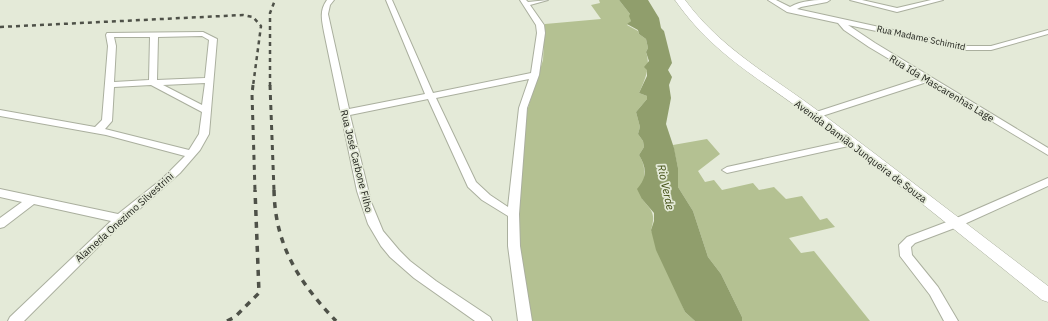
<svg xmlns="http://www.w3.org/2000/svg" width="1048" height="321" viewBox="0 0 1048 321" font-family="'IBM Plex Sans',sans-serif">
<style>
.green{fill:#b4c192}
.water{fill:#909e6c}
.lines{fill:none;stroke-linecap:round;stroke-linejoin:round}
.minor-casing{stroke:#aaaf9e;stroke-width:2}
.major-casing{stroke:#aaaf9e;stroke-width:1}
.minor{fill:#fff;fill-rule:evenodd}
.major{fill:#fff;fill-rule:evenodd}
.rail-far2{stroke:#4e5148;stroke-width:2.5;stroke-dasharray:4 4;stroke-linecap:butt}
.rail-far1{stroke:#4e5148;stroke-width:3;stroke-dasharray:5 5;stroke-linecap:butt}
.rail{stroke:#4e5148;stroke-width:3.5;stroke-dasharray:6 6;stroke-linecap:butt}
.labels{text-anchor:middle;stroke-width:3.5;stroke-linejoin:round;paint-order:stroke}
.far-street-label{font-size:9px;fill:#1b1d17;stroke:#e4ead8}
.street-label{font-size:10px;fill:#1b1d17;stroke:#e4ead8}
.water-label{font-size:11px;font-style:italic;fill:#3f4c12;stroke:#e4ead8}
</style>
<rect width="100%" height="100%" fill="#e4ead8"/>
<g class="green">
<path d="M599 0H619L630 14 631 21 627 25 638 31 639 34 646 39 648 48 646 52C651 67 645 79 639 93L647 96V99L636 112 640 127 638 134 643 141 644 147 639 155C649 171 642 181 642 199 652 211 656 213 651 230L685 312 695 321H529L517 244 518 224 527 111 543 60 545 24 601 19 591 5 600 3Z"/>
<path d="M707 139 720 154 698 171 705 182 714 180 722 190 753 183 759 190 774 187 786 199 802 196 820 220 827 218 835 227 789 238 801 253 814 251 870 321H742V317L721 274 708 257 693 211 678 187V168L673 145Z"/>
</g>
<path class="water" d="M619 0H648L659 18 661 28 664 31 672 63 668 70 672 77 669 85 671 98 666 124 674 148 678 168V187L693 211 708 257 721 274 742 317V321H695L685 312 656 250 651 230 654 221V213L642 199 637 189C647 178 647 168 639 155L644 147 643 141 638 134 640 127 636 112 647 99V96L639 93 647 76V70L644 67 649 61 646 52 648 48 646 39 639 34 638 30 627 24 631 21 629 16 630 14Z"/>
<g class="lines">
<g class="minor-casing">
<g id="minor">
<path d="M327 0H334L330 5 328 14 349 109 425 94 386 0H392L433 93 531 73 537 33 536 25 520 0H526L528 2 548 0 530 5 544 25 545 33 539 75 527 108 519 214 520 246 532 321H518L508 246V216L482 200 468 187 428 99 350 115 371 202 383 231 399 250 410 261 436 281 490 317 492 321H475L414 278 390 257 381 246 368 224 357 191 324 32C322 20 319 11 327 0ZM529 79 519 108 508 207 490 195 476 182 436 98Z"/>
<path d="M768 0H776L790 7C802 0 816 0 830 0L827 2 801 7 797 9 966 46H991L1048 30V34L991 50H966L848 25 875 43 1048 148V155L927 82 819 117H813L811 115 813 113 921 78 869 47 844 30 838 23 787 12Z"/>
<path d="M850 0H862L897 8 931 0H943L897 12Z"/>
<path d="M203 32 217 39 209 134 200 150 180 173 109 236 24 321H8L10 317 111 221 34 204 4 227 0 228V218L22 202 0 197V189L118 214 162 179 185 156 106 135 0 116V110L95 127 102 120 108 46 106 35 107 33ZM202 36 209 40 205 78 157 80 158 37ZM114 37H150L149 80 114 82 116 46ZM205 83 202 105 163 85ZM151 85 202 112 199 134 189 150 105 129 112 121 114 87Z"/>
<path d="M850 140 855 143 853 145 727 173 722 170 727 167Z"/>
<path d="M1048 178V186L960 226 915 243 911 247 912 255 938 287 958 321H944L930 295 900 256 899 245 907 237 952 220Z"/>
</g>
</g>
<g class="major-casing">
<path id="major" d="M675 0H685C721 49 773 77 821 113 897 170 972 228 1048 286V302L1042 300C966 239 890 177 812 118 761 79 713 55 675 0Z"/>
</g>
<use href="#minor" class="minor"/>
<use href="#major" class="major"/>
<g class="rail-far2">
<path d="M0 27 243 15 253 17 261 26 253 86"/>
<path d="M270 86V13L275 0"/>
</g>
<g class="rail-far1">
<path d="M253 85 252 94 255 191"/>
<path d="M270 85 274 191"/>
</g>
<g class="rail">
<path d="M274 190C275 246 299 282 336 321"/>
<path d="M227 321 235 317 259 293 255 190"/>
</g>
</g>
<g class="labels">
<g class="far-street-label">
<text transform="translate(921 38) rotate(12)" y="3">Rua Madame Schimitd</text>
</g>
<g class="street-label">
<text transform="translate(942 88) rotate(31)" y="4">Rua Ida Mascarenhas Lage</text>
<text transform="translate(861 151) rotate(37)" y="4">Avenida Damião Junqueira de Souza</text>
<text transform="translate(357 161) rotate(76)" y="4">Rua José Carbone Filho</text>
<text transform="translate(124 217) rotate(-42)" y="4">Alameda Onezimo Silvestrini</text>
</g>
<g class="water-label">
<text transform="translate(666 187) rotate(78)" y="4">Rio Verde</text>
</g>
</g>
</svg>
